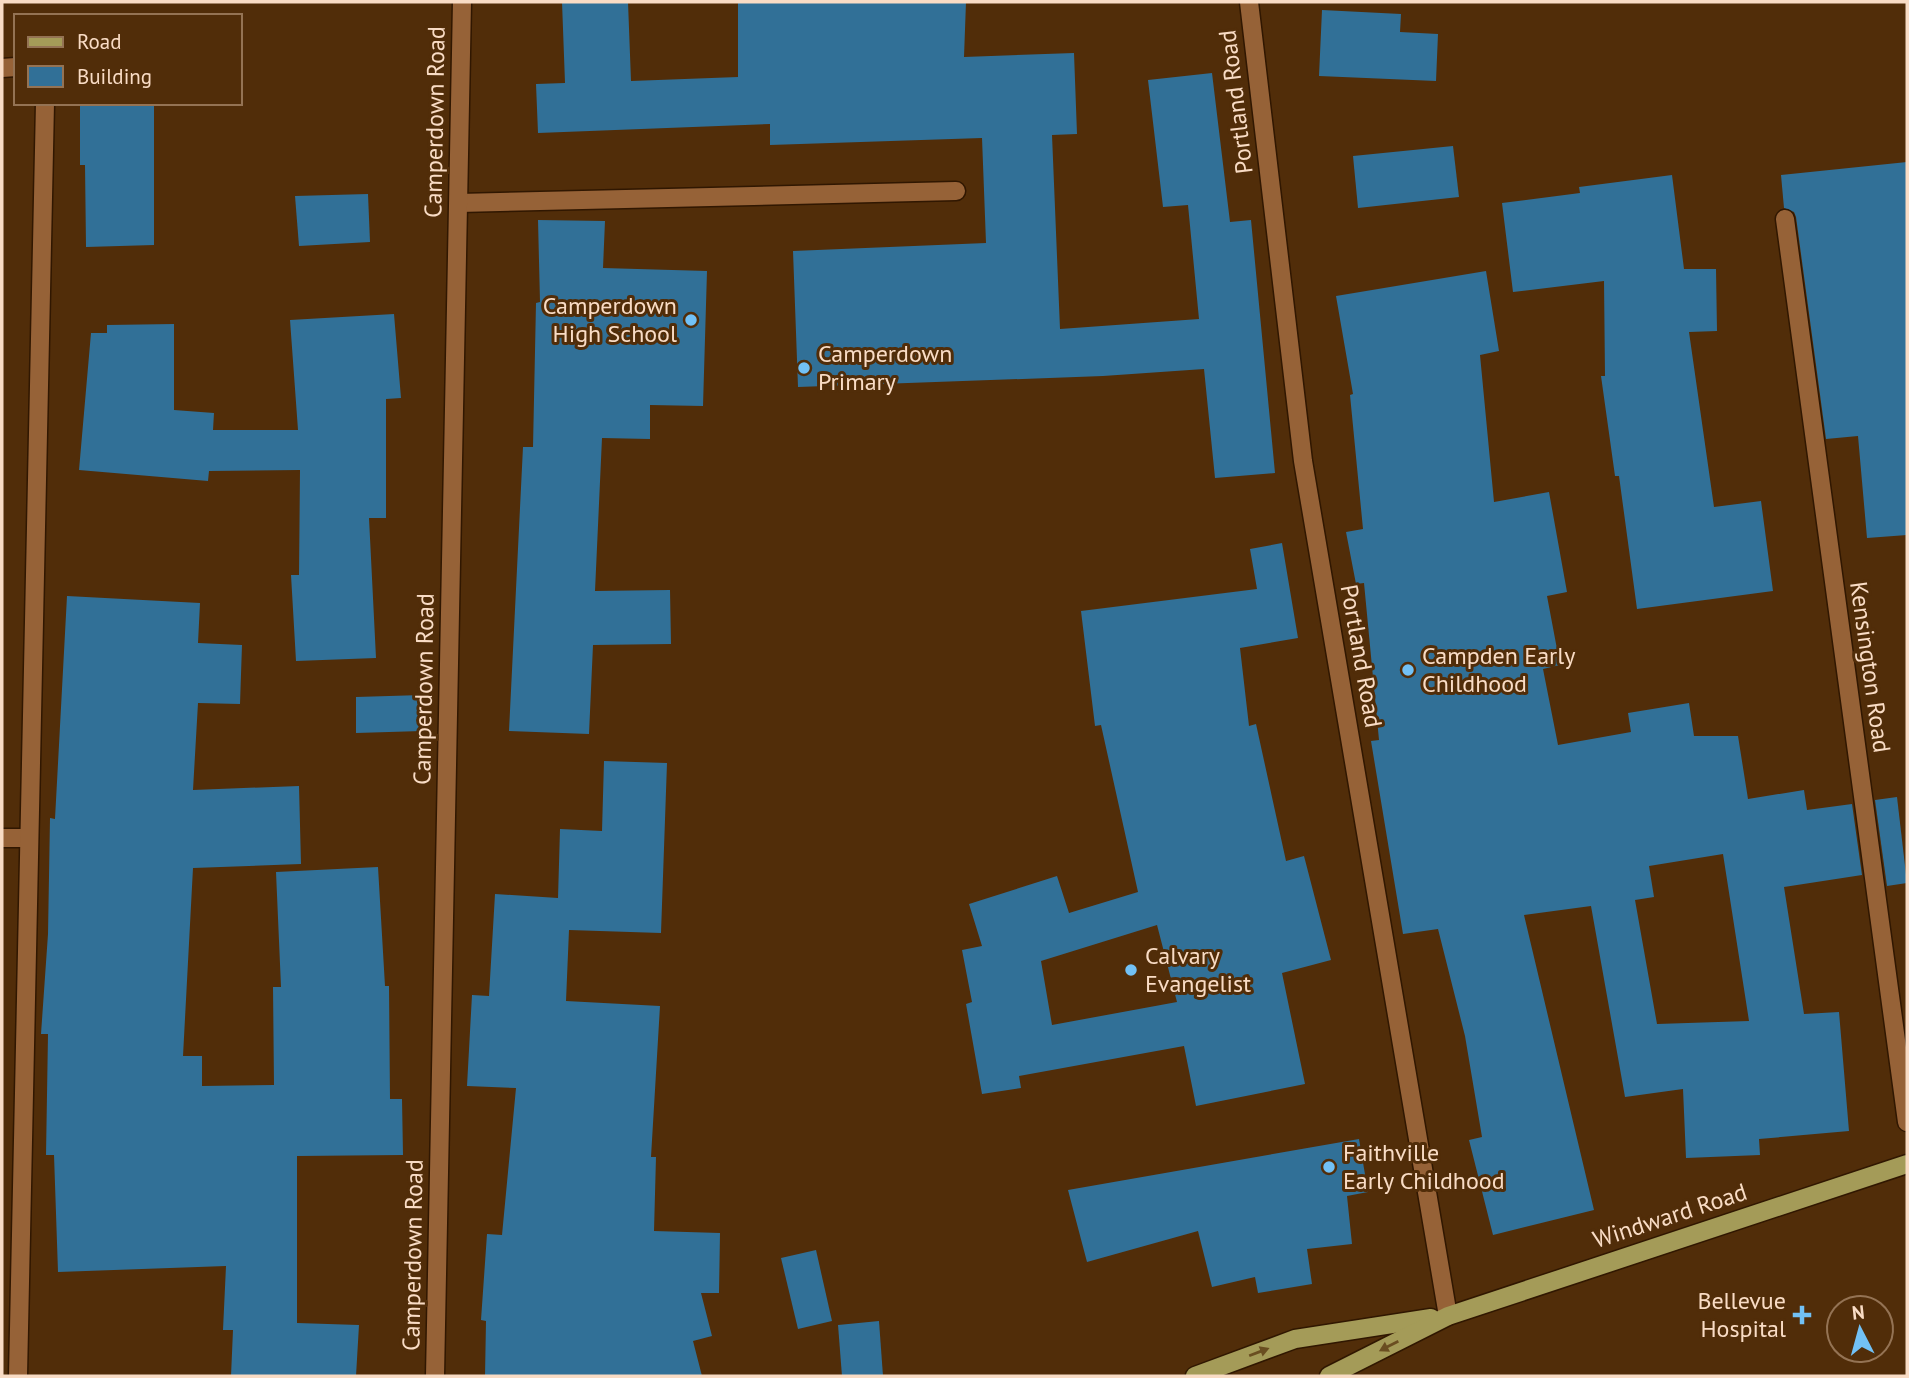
<svg xmlns="http://www.w3.org/2000/svg" width="1909" height="1378" viewBox="0 0 1909 1378" font-family="'PT Sans',sans-serif">
<style>
.building{fill:#317097;fill-rule:evenodd}
.lines{fill:none;stroke-linecap:round;stroke-linejoin:round}
.minor-casing{stroke:#301701;stroke-width:21}
.major-casing{stroke:#301701;stroke-width:21}
.minor{stroke:#966237;stroke-width:18}
.major{stroke:#a49b58;stroke-width:18}
.oneway{fill:#6a4e21}
.poi-dot{fill:#72c1f5;stroke:#512d09;stroke-width:2.5}
.labels{text-anchor:middle;stroke-width:6;stroke-linejoin:round;paint-order:stroke}
.street-label{font-size:24px;fill:#f9dcc5;stroke:#512d09}
.poi-label{font-size:24px;fill:#f9dcc5;stroke:#512d09;text-anchor:start}
</style>
<rect width="100%" height="100%" fill="#512d09"/>
<g class="building">
<path d="M562 2H628L631 81 738 77V2H966L964 57 1074 53 1077 134 1052 135 1060 329 1199 319 1188 205 1163 207 1148 80 1212 73 1230 222 1251 220 1275 473 1215 478 1204 369 1103 376 798 387 793 251 986 243 982 138 770 145V124L538 133 536 84 565 83Z"/>
<path d="M1322 10 1401 14 1400 32 1438 34 1436 81 1319 76Z"/>
<path d="M80 103H154V245L86 247 85 165H80Z"/>
<path d="M1453 146 1459 197 1358 208 1353 156Z"/>
<path d="M1907 162V535L1867 538 1858 436 1826 439 1796 217 1794 212 1784 208 1781 175Z"/>
<path d="M1672 175 1684 269H1716L1717 331 1689 332 1714 507 1761 501 1773 591 1637 609 1619 476H1615L1601 376H1605L1604 281 1513 292 1502 203 1580 193 1579 187Z"/>
<path d="M368 194 370 242 299 246 295 196Z"/>
<path d="M538 220 605 221 603 268 707 271 703 406 650 405V439L602 438 595 591 670 590 671 644 593 645 589 734 509 731 523 447H533L536 303 540 302Z"/>
<path d="M1486 271 1499 351 1480 355 1494 502 1549 492 1567 592 1547 596 1560 665 1543 669 1558 745 1631 732 1628 713 1689 703 1694 736H1738L1748 799 1804 790 1807 810 1852 804 1862 875 1784 887 1804 1014 1839 1012 1849 1131 1759 1139 1760 1155 1686 1158 1683 1089 1625 1097 1591 906 1524 915 1594 1210 1493 1235 1469 1140 1482 1137 1465 1036 1438 929 1403 934 1371 741 1379 740 1364 583 1356 584 1346 532 1363 529 1350 395 1353 394 1336 296ZM1723 854 1749 1021 1657 1024 1635 900 1654 897 1649 866Z"/>
<path d="M394 314 401 398 386 399V518H369L376 658 296 661 291 575H299L300 470 209 471 208 481 79 470 91 333H107V325L174 324V410L214 413 213 430H298L290 320Z"/>
<path d="M1282 543 1298 638 1240 648 1249 726 1256 724 1286 861 1304 856 1331 960 1282 973 1305 1084 1196 1106 1184 1046 1019 1076 1021 1088 982 1094 966 1004 972 1002 962 950 982 946 969 904 1057 876 1069 913 1138 892 1101 725 1095 726 1081 611 1257 589 1250 549ZM1157 925 1177 1002 1052 1025 1041 961Z"/>
<path d="M67 596 200 603 198 643 242 645 240 704 198 703 193 790 299 786 301 864 193 868 183 1056H202V1086L274 1085 273 987H281L276 872 378 867 385 986H389L390 1099H402L403 1155 297 1156V1323L359 1325 356 1376H231L233 1330H223L226 1266 58 1272 54 1155H46L48 1034H41L48 934 50 818 55 819Z"/>
<path d="M422 695V731L356 733V697Z"/>
<path d="M604 761 667 763 661 933 569 930 566 1001 660 1006 651 1157H656L654 1231 720 1233 719 1293H701L712 1336 693 1341 702 1376H485L486 1321 481 1320 487 1234 502 1235 516 1088 467 1086 472 995 489 996 495 894 558 898 560 829 602 831Z"/>
<path d="M1897 797 1907 883 1887 886 1875 800Z"/>
<path d="M1359 1139 1368 1192 1347 1196 1352 1244 1307 1249 1312 1284 1258 1293 1255 1277 1212 1287 1198 1231 1087 1262 1068 1190Z"/>
<path d="M816 1250 832 1321 798 1329 781 1258Z"/>
<path d="M879 1321 883 1376H842L838 1325Z"/>
</g>
<g class="lines">
<g class="minor-casing">
<g id="minor">
<path d="M1249 2 1303 461 1448 1316"/>
<path d="M2 68 16 67"/>
<path d="M459 203 956 191"/>
<path d="M1785 219 1907 1122"/>
<path d="M2 838H29"/>
<path d="M18 1376 45 103"/>
<path d="M435 1376 462 2"/>
</g>
</g>
<g class="major-casing">
<g id="major">
<path d="M1195 1376 1295 1339 1431 1318"/>
<path d="M1329 1376 1448 1316 1907 1164"/>
</g>
</g>
<use href="#minor" class="minor"/>
<use href="#major" class="major"/>
</g>
<defs><path id="oneway-solid" d="M-6-.8H1V-3.2L6.5 0L1 3.2V.8H-6Z" transform="scale(1.75)"/></defs>
<g class="oneway">
<use href="#oneway-solid" transform="translate(1389 1346) rotate(153)"/>
<use href="#oneway-solid" transform="translate(1259 1352) rotate(-21)"/>
</g>
<g class="poi-dot">
<circle cx="691" cy="320" r="7"/>
<circle cx="804" cy="368" r="7"/>
<circle cx="1408" cy="670" r="7"/>
<circle cx="1131" cy="970" r="7"/>
<circle cx="1329" cy="1167" r="7"/>
<path d="M1798.5 1304.5h7v7h7v7h-7v7h-7v-7h-7v-7h7z"/>
</g>
<g class="labels">
<g class="street-label">
<text transform="translate(1236 102) rotate(-97)" y="8">Portland Road</text>
<text transform="translate(435 122) rotate(-89)" y="8">Camperdown Road</text>
<text transform="translate(1361 656) rotate(80)" y="8">Portland Road</text>
<text transform="translate(1870 667) rotate(82)" y="8">Kensington Road</text>
<text transform="translate(424 689) rotate(-89)" y="8">Camperdown Road</text>
<text transform="translate(1670 1216) rotate(-18)" y="8">Windward Road</text>
<text transform="translate(413 1255) rotate(-89)" y="8">Camperdown Road</text>
</g>
<g class="poi-label">
<text x="677" y="314" text-anchor="end">Camperdown<tspan x="677" dy="28">High School</tspan></text>
<text x="818" y="362">Camperdown<tspan x="818" dy="28">Primary</tspan></text>
<text x="1422" y="664">Campden Early<tspan x="1422" dy="28">Childhood</tspan></text>
<text x="1145" y="964">Calvary<tspan x="1145" dy="28">Evangelist</tspan></text>
<text x="1343" y="1161">Faithville<tspan x="1343" dy="28">Early Childhood</tspan></text>
<text x="1786" y="1309" text-anchor="end">Bellevue<tspan x="1786" dy="28">Hospital</tspan></text>
</g>
</g>
<rect width="1909" height="1378" fill="none" stroke="#f9dcc5" stroke-width="7"/>
<rect x="14" y="14" width="228" height="91" fill="#512d09" stroke="#947354" stroke-width="2"/>
<rect x="28" y="37" width="35" height="10" fill="#a49b58" stroke="#947354" stroke-width="2"/>
<text x="77" y="49" font-size="21" fill="#f9dcc5">Road</text>
<rect x="28" y="66" width="35" height="21" fill="#317097" stroke="#947354" stroke-width="2"/>
<text x="77" y="84" font-size="21" fill="#f9dcc5">Building</text>
<g transform="translate(1860 1329) rotate(354)"><circle r="33" fill="#512d09" stroke="#947354" stroke-width="2"/>
<path d="M0-5L12 26L0 18L-12 26Z" fill="#72c1f5"/>
<text y="-10" font-size="19" font-weight="bold" text-anchor="middle" fill="#f9dcc5">N</text>
</g>
</svg>
